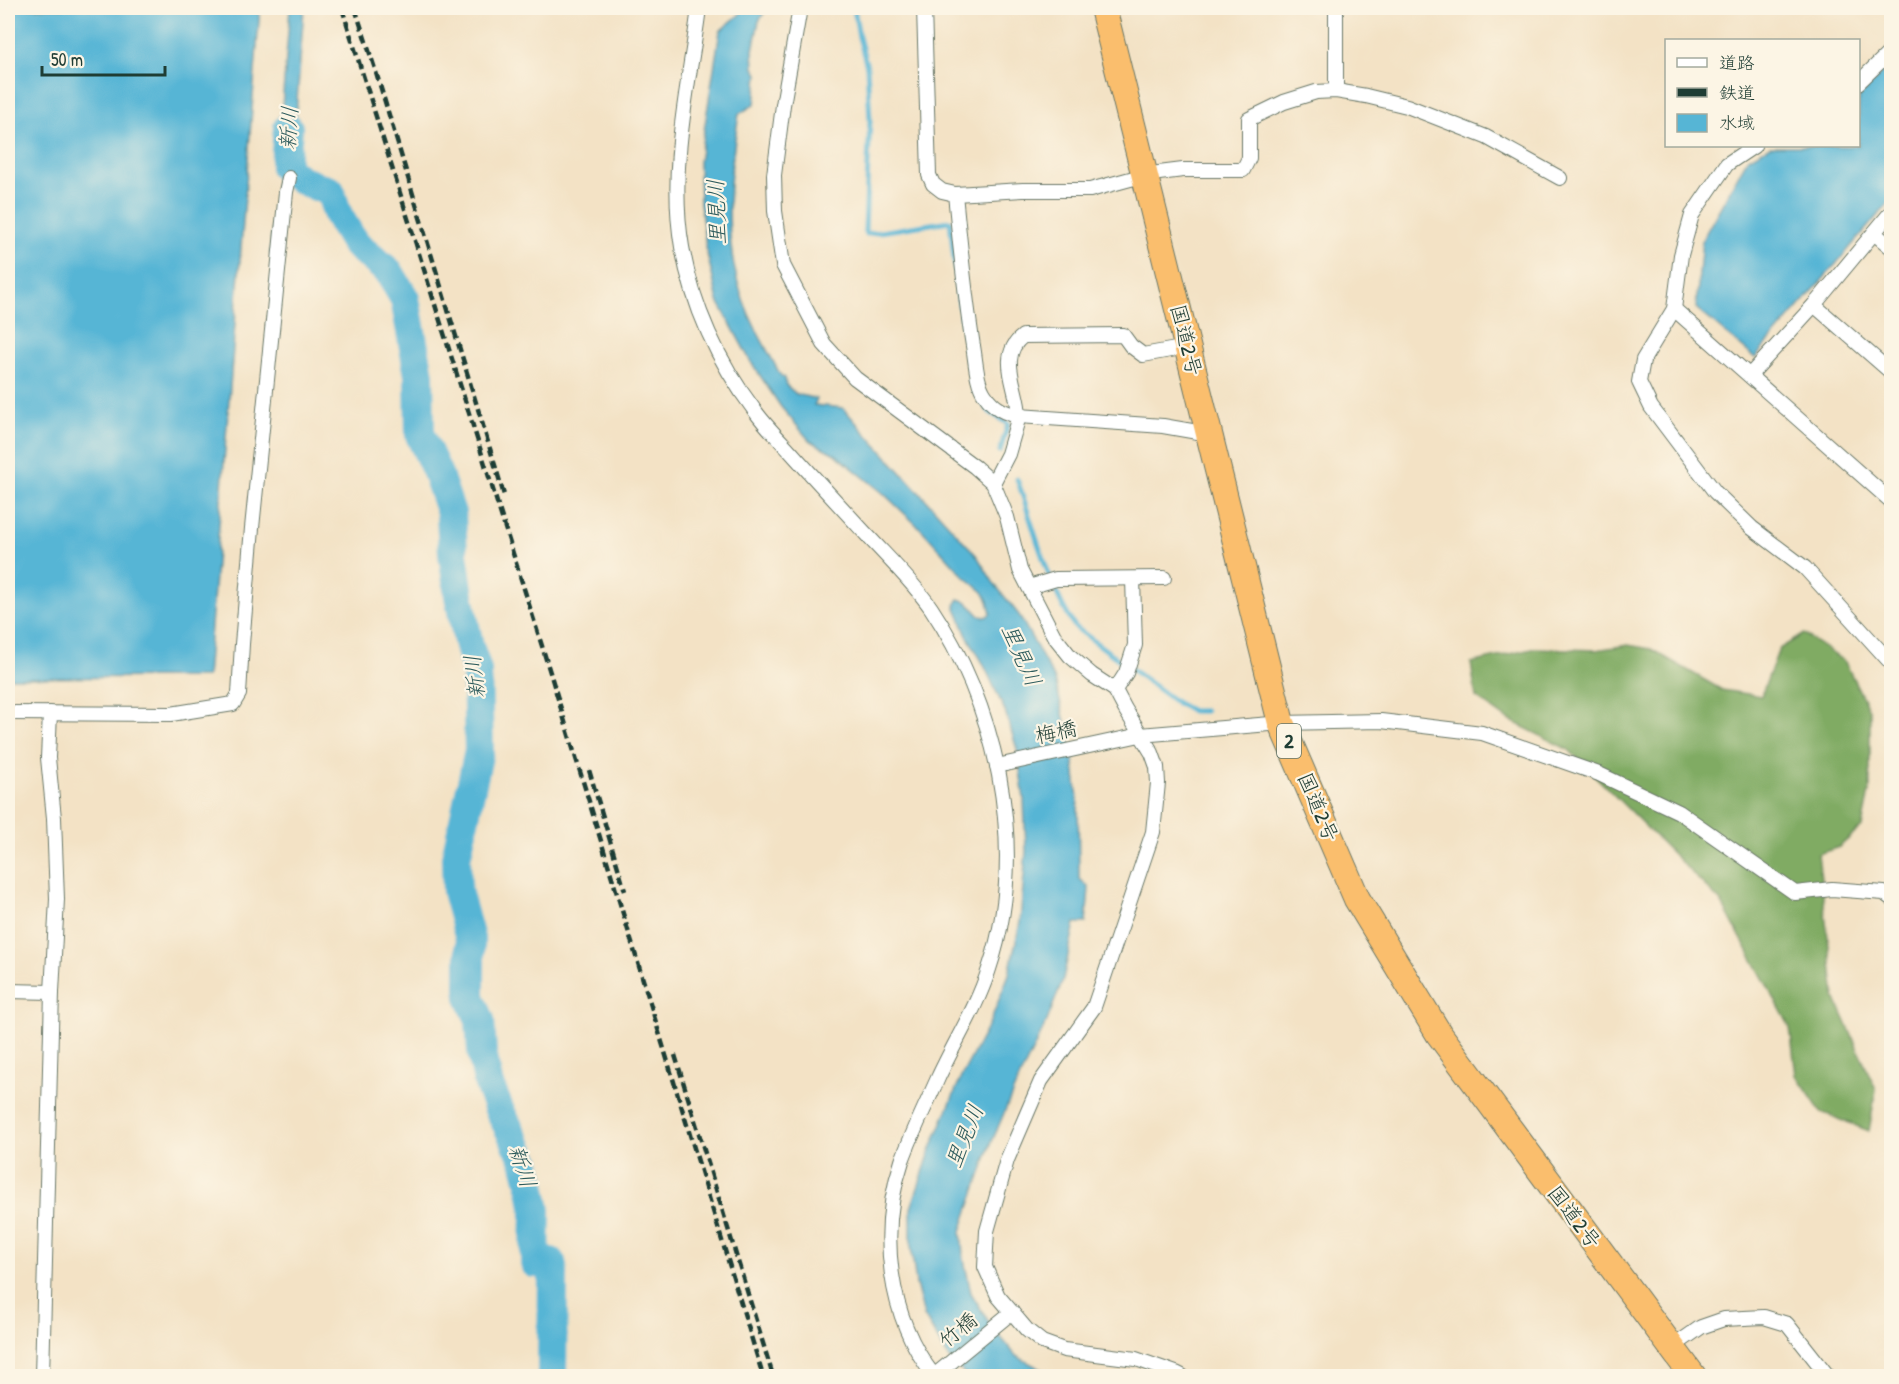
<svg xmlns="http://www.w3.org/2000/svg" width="1899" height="1384" viewBox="0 0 1899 1384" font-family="'Patrick Hand','Klee One',sans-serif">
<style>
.forest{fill:#80ab63;stroke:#50744c;stroke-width:1.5}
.water{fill:#56b5d5;stroke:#3a7984;stroke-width:1.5}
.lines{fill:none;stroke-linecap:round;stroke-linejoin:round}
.stream{stroke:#56b5d5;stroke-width:5}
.river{stroke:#56b5d5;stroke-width:30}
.street-casing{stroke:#697767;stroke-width:16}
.highway-casing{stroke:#697767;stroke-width:28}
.street{stroke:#fff;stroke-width:14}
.highway{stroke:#fabe6d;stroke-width:26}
.rail{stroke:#1f3d34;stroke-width:4.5;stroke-dasharray:9 4.5;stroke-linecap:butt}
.labels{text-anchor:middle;stroke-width:4.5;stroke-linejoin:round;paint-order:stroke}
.shield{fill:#fcf5e5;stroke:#617469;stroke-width:1.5}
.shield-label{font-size:20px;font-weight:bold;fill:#1f3d34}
.street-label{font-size:21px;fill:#1f3d34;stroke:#fcf5e5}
.water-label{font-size:22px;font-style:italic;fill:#2d5b5c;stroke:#fcf5e5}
</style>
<rect width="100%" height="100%" fill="#fcf5e5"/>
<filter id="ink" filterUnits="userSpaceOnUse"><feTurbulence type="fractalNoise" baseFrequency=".0167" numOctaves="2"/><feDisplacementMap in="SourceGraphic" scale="12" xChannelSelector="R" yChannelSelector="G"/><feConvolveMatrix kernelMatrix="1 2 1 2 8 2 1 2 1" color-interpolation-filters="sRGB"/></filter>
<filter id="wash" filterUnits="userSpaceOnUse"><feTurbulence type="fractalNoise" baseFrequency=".008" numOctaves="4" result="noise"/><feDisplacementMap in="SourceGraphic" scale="24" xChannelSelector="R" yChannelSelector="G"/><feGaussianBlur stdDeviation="1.35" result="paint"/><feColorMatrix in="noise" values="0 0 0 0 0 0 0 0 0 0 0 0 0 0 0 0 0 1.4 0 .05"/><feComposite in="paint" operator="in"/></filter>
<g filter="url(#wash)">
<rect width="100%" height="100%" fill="#f3e2c5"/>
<path class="forest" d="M1804 634 1845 662 1870 712V787L1862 827 1839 847 1818 854 1835 997 1876 1090 1869 1131 1821 1112 1796 1075 1790 1027 1721 902 1569 750 1507 719 1476 697 1471 663 1536 648 1596 650 1628 645 1651 649 1722 690 1761 696 1779 649Z"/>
<g class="water">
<path d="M8 8H260L207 677 8 678Z"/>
<path d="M290 8H304L294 141 293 155 283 174 275 254H270Z"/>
<path d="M743 8H770L769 10 765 11 759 21 753 50 754 68 758 74 755 104 739 114C729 172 722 235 741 293 750 322 767 349 781 376L785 378 786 385 796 394 817 399 814 405 843 408 977 556 993 582 1019 615 1055 680 1073 755 1078 800 1079 878 1089 888 1086 923H1075L1063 979 1047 1021 1015 1087 991 1144 961 1231 963 1255 971 1293 990 1324 1016 1356 1054 1376H967L948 1357 924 1316 916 1284 911 1246V1208L932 1146 962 1075 991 1020 1009 974 1020 922 1026 851 1024 799 1017 749 1005 711 983 663 966 634 955 605 959 599 967 602 980 616 986 617 991 613 988 601 983 592 964 576 922 530 883 493 835 454 810 441 781 407 751 362 718 301 707 253 700 203 699 162 720 31 740 14Z"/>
<path d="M1885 69 1892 120 1891 200 1755 358 1696 308 1702 240 1748 158 1770 146H1858L1859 96 1866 90Z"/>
</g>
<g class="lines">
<g class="stream">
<path d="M854 8 859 37 867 67 870 120 865 229 867 234 950 221 958 295 965 336"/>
<path d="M978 395 990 412 1008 424 1000 451"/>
<path d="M1017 479C1034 526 1047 585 1075 627L1177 703 1192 711H1205"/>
</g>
<path class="river" d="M288 128 285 167C299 181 312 185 330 191L338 215 355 244 389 272 405 299 419 375 420 435 437 472 451 513 453 554 459 596 469 646 477 670 479 751 456 858 457 891 470 939V997L480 1020 482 1052 488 1082 499 1109 525 1160 531 1183 536 1211 535 1263 551 1262 553 1273 552 1376"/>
</g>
</g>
<g filter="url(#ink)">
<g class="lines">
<g class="street-casing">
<g id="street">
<path d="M699 8C689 87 668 167 682 247 693 307 719 363 755 411 765 425 778 438 790 451 815 479 841 507 866 534 888 558 913 582 931 608 965 659 987 715 999 775 1011 839 1010 907 989 969 977 1007 955 1041 938 1078 926 1105 912 1133 902 1161 878 1232 888 1317 934 1376L1012 1312"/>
<path d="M800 8 783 105 774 175 775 211 783 265 824 344 855 378 975 467 993 483 1007 517 1020 570 1054 636 1070 656 1092 675 1115 690 1125 709 1152 753 1157 767 1158 783 1153 832 1094 1007 1041 1081 1007 1160 987 1231 985 1267 998 1296 1027 1330 1042 1342 1064 1350 1136 1359 1176 1373 1182 1376"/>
<path d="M924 8 929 175 933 184 942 191 955 194 1023 190H1090L1145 175 1159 173 1183 170H1243L1249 158V119L1284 102 1316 92 1336 91 1366 96 1407 106 1486 137 1560 178"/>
<path d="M1336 8V91"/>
<path d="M1858 83 1892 50"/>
<path d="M1754 146 1727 164 1692 215 1681 255 1674 309 1643 360 1639 382 1651 407 1715 492 1752 528 1805 568 1892 664"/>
<path d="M955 194C960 245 965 296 973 346 976 362 976 382 985 395 994 408 1004 413 1019 416L1008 454 993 483"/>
<path d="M1874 233 1892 248"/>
<path d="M1814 305 1892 373"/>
<path d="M1674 309 1892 502"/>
<path d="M1187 347 1143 355 1131 346 1123 335 1023 336C996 357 1019 389 1019 416L1163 426 1209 434"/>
<path d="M1750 375 1814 305 1892 211"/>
<path d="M1029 587 1056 579 1164 578"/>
<path d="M1115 690 1126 673 1135 645 1133 579"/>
<path d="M8 713 171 714 233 704 239 694 242 644 252 528 286 192 289 178"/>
<path d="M997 766 1140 735 1281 723 1381 721 1482 733 1599 774 1679 812 1795 893 1832 889 1884 893 1892 899"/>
<path d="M8 991 52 992"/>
<path d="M1671 1348 1701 1327 1724 1319 1764 1317 1787 1324 1828 1376"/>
<path d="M42 1376 52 992 57 899 54 818 48 758 50 713"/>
</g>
</g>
<g class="highway-casing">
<path id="highway" d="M1103 8 1281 723 1357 899 1439 1034 1693 1376"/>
</g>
<use href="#street" class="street"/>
<use href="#highway" class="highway"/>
<g class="rail">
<path d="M342 8 542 646 763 1376"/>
<path d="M355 8 376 72 504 495"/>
<path d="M589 770 625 891"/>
<path d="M675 1055 773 1376"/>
</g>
</g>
</g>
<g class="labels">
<rect class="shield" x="1277" y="724" width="24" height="34" rx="4.5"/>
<g class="shield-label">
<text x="1289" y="748">2</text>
</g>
<g class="street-label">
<text transform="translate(1186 340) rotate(76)" y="7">国道2号</text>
<text transform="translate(1056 732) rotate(-12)" y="7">梅橋</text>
<text transform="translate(1318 807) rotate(67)" y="7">国道2号</text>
<text transform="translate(1574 1217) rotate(53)" y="7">国道2号</text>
<text transform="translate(958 1330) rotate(-39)" y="7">竹橋</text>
</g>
<g class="water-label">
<text transform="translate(288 128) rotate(-86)" y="8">新川</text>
<text transform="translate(716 212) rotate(-92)" y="8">里見川</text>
<text transform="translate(1022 655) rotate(66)" y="8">里見川</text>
<text transform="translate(474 677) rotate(-97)" y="8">新川</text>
<text transform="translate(964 1136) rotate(-68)" y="8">里見川</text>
<text transform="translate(523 1166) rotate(72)" y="8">新川</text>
</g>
</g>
<rect width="1899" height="1384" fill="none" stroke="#fcf5e5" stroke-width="30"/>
<rect x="1665" y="39" width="195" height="108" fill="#fcf5e5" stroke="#a4ab9e" stroke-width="1.5"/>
<rect x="1677" y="58" width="30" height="9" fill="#ffffff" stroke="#a4ab9e" stroke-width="1.5"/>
<text x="1719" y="69" font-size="18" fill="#1f3d34">道路</text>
<rect x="1677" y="88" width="30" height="9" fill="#1f3d34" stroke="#a4ab9e" stroke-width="1.5"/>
<text x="1719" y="99" font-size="18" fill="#1f3d34">鉄道</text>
<rect x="1677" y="114" width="30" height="18" fill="#56b5d5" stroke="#a4ab9e" stroke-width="1.5"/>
<text x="1719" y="129" font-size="18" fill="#1f3d34">水域</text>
<path d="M42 66v9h123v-9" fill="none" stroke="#1f3d34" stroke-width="3"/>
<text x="51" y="66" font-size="18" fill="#1f3d34" stroke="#fcf5e5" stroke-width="4.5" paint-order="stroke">50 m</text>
</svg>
